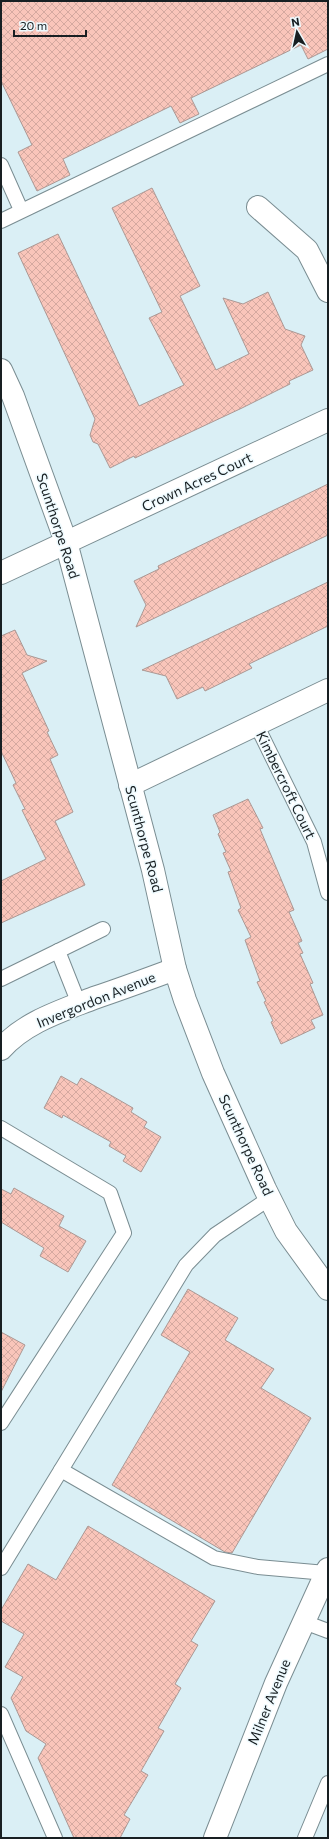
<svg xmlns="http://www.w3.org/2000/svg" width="329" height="1839" viewBox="0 0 329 1839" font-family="Commissioner,sans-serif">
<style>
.building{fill:url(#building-cross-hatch);stroke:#ab9894}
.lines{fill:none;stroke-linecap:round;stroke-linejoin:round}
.service-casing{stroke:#7a8d92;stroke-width:16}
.minor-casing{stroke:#7a8d92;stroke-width:24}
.tertiary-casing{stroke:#7a8d92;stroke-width:24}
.secondary-casing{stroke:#7a8d92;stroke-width:24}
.service{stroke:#fff;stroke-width:14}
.minor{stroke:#fff;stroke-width:22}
.tertiary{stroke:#fff;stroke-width:22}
.secondary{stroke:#fff;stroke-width:22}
.labels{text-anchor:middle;stroke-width:3;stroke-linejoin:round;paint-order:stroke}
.street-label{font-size:14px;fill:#181f22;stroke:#eefafe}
</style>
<defs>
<pattern id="building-cross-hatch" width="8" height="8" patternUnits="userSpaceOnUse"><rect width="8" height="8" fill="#f9c5ba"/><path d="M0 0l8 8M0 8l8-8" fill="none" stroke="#d5a9a0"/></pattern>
</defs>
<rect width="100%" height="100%" fill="#daeff5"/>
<g class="building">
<path d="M1 1H328V49L308 59 301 45 191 98 199 114 180 123 171 106 63 159 70 175 37 191 18 152 32 145 1 81Z"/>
<path d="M152 188 200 286 180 296 216 370 249 354 223 298 243 304 268 292 285 329 305 336 301 345 313 370 289 381 290 384 242 408 163 445 135 458 134 456 110 468 98 444 93 442 90 435 95 419 18 253 58 234 139 406 184 385 149 318 162 312 112 208Z"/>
<path d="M328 484V535L136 627 146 605 134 581 159 569 158 566Z"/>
<path d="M328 582V626L249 664 252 668 205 691 203 687 177 699 166 676 142 670Z"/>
<path d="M15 630 27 655 47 661 22 673 49 731 47 732 58 755 50 759 73 812 55 821 85 885 1 923V881L46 859 22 810 25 809 13 785 16 783 1 751V636Z"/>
<path d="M248 799 263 828 260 829 294 910 289 912 302 941 298 943 303 953 300 954 313 983 310 984 323 1015 311 1020 315 1028 281 1044 271 1022 273 1021 264 1002 266 1001 257 982 260 981 245 940 251 937 238 910 241 908 228 872 231 871 223 853 226 852 218 834 220 832 213 815Z"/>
<path d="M61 1076 77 1085 81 1078 133 1108 131 1112 147 1122 144 1127 161 1137 141 1172 123 1161 126 1156 109 1146 111 1142 63 1115 62 1118 44 1108Z"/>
<path d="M14 1188 64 1216 59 1226 86 1241 68 1272 40 1256 44 1248 1 1222V1189L11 1194Z"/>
<path d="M188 1289 238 1318 225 1340 274 1369 261 1388 311 1418 232 1553 225 1552 112 1485 190 1352 161 1335Z"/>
<path d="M1 1332 25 1345 1 1392Z"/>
<path d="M88 1526 215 1601 191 1641 198 1645 175 1684 181 1688 158 1728 164 1731 141 1771 148 1775 124 1815 130 1819 120 1838H74L38 1758 46 1744 26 1731 11 1698 23 1677 5 1667 24 1634 1 1621V1610L28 1564 56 1580Z"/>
</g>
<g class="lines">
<g class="service-casing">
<g id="service">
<path d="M1 165 21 210"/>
<path d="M1 221 328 64"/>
<path d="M256 724 314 842 328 893"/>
<path d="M58 951 79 1004"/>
<path d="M1 979 103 929"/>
<path d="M1 1128 110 1193 124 1233 1 1423"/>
<path d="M270 1198 215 1235 186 1265 61 1470 214 1558 258 1567 326 1573"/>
<path d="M1 1568 61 1470"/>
<path d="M304 1622 328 1631"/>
<path d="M1 1714 55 1838"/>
<path d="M305 1838 328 1783"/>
</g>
</g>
<g class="minor-casing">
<g id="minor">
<path d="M258 207 307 250 328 291"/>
<path d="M1 573 328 420"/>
<path d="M130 785 328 690"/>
</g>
</g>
<g class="tertiary-casing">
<g id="tertiary">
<path d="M1 370 13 396 66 542 153 870 175 969 185 1000 213 1073 265 1189 286 1231 328 1289"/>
<path d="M1 1049C25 1022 61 1011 94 998 121 989 148 979 175 969"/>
</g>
</g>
<g class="secondary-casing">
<path id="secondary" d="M215 1838 276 1683 328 1569"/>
</g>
<use href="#service" class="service"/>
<use href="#minor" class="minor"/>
<use href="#tertiary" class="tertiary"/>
<use href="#secondary" class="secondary"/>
</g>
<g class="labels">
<g class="street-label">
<text transform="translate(197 482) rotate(-25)" y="5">Crown Acres Court</text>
<text transform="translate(58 526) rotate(72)" y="5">Scunthorpe Road</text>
<text transform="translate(286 785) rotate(64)" y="5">Kimbercroft Court</text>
<text transform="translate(144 839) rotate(75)" y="5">Scunthorpe Road</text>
<text transform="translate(96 1000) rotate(-22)" y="5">Invergordon Avenue</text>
<text transform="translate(246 1145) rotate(65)" y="5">Scunthorpe Road</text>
<text transform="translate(269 1702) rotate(-68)" y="5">Milner Avenue</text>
</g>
</g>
<rect width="329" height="1839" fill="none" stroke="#181f22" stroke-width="4"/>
<g transform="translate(297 32) rotate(351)" stroke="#eefafe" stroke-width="3" paint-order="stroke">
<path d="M0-3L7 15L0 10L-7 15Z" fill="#181f22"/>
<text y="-6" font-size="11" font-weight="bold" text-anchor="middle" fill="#181f22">N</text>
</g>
<path d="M14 30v6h72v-6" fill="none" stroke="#181f22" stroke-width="2"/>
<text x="20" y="30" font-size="12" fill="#181f22" stroke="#eefafe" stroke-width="3" paint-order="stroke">20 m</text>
</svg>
